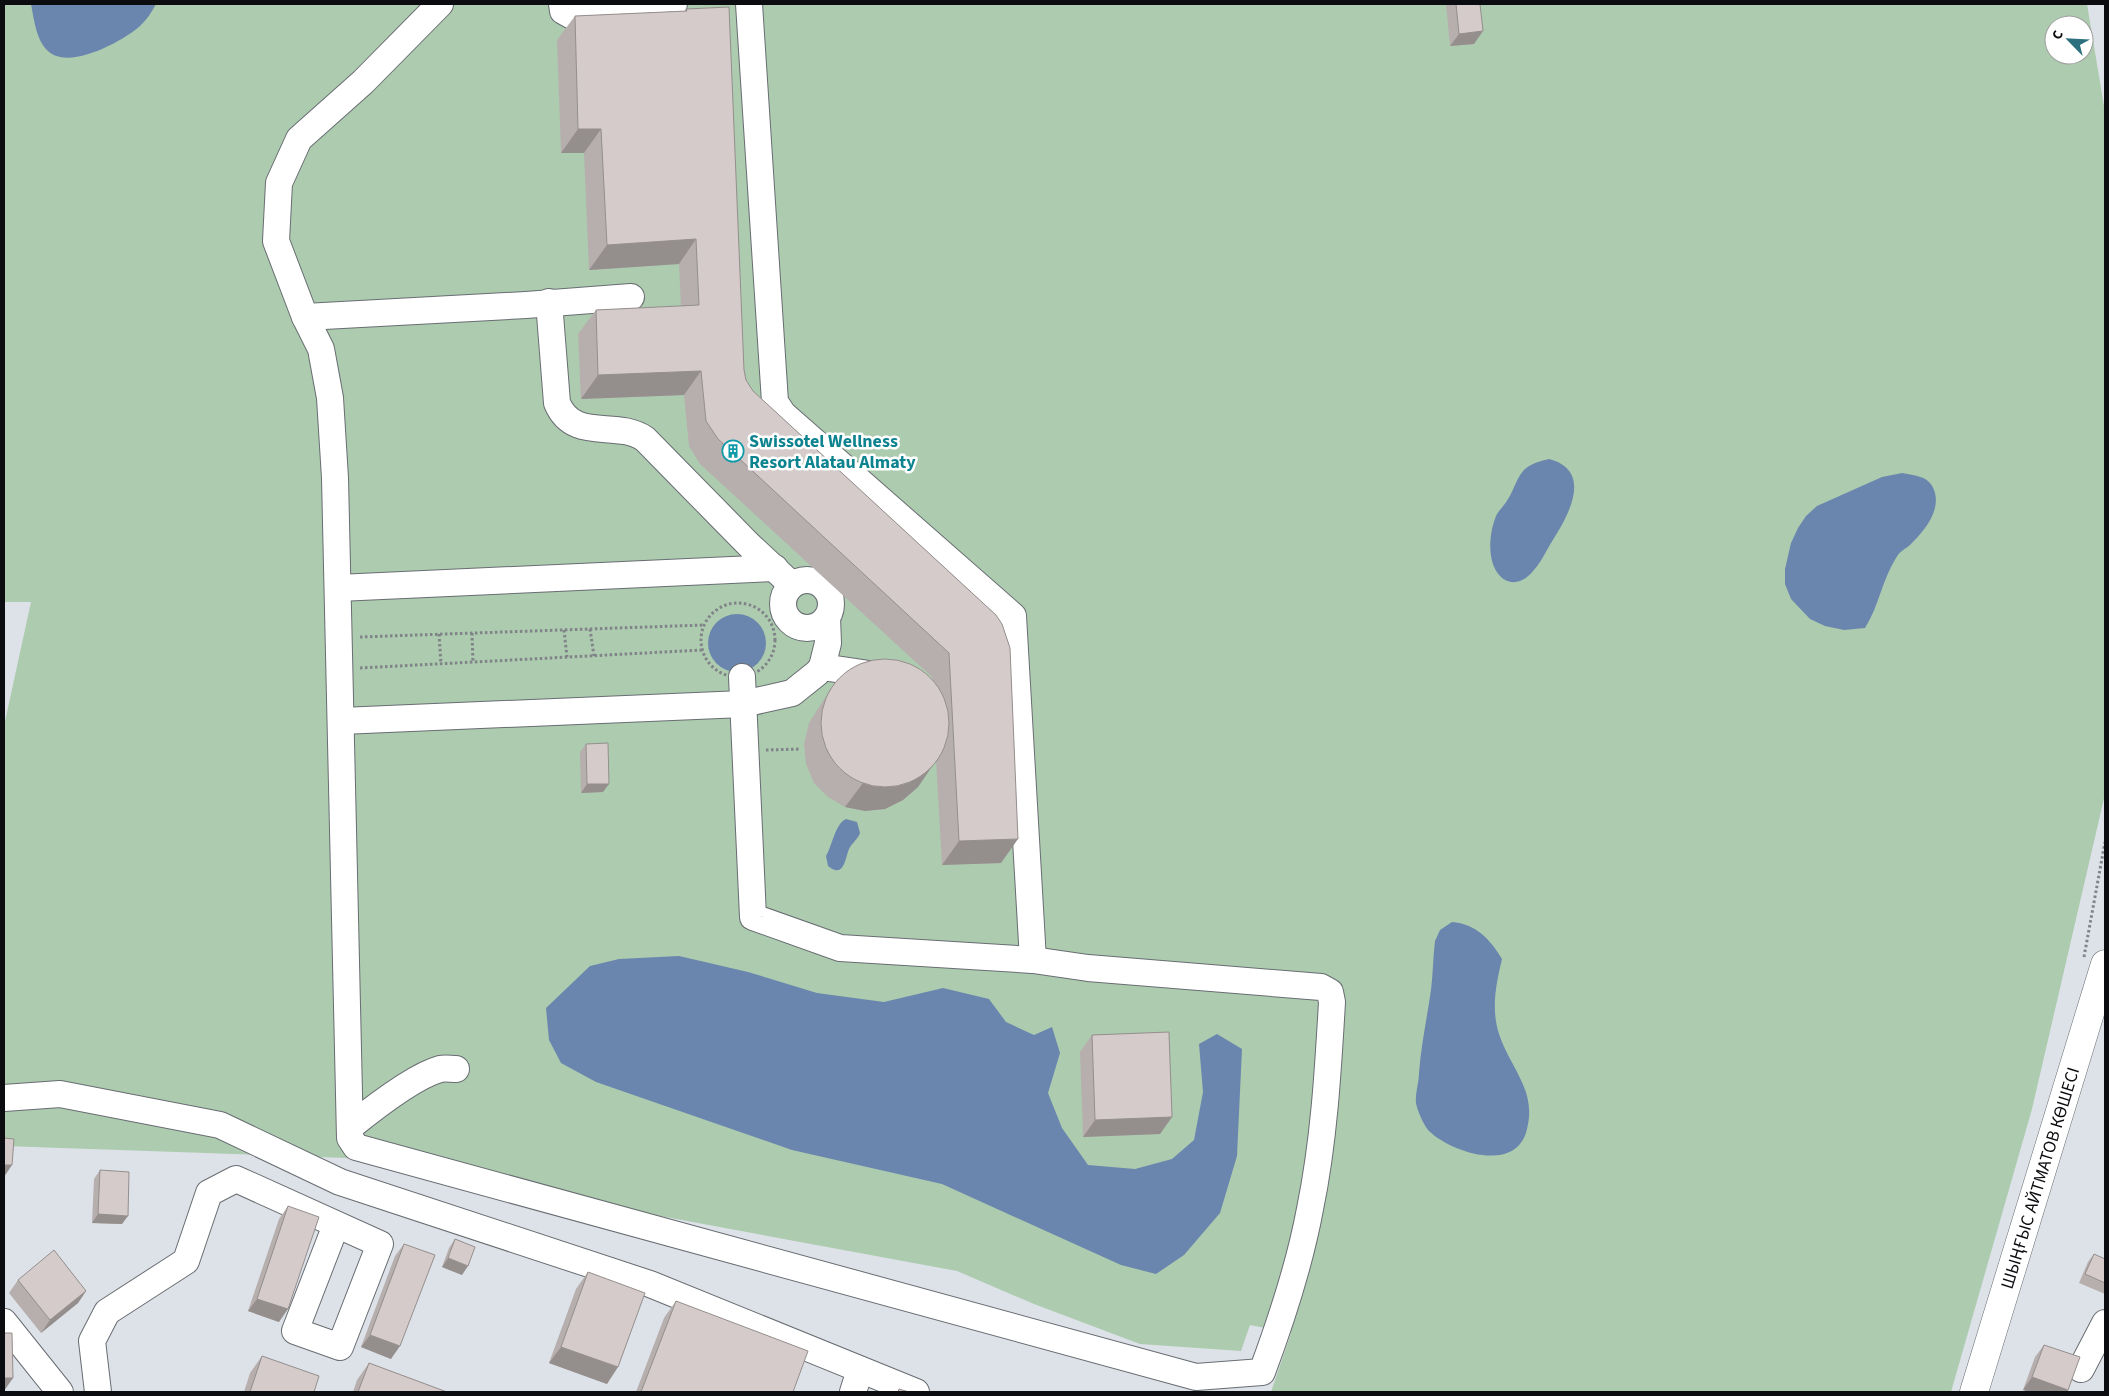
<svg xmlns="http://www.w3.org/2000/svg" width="2109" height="1396" viewBox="0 0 2109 1396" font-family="'Source Sans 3',sans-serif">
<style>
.green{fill:#adcbaf;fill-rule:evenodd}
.water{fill:#6a86ae}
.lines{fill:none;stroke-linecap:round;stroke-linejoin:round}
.minor-casing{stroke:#686d72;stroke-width:28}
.major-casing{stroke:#686d72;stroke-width:29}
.path{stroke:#808388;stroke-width:3;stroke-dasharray:2.5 2.5;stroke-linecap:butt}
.minor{stroke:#fff;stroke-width:26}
.major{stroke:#fff;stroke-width:28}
.wall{fill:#b6afae}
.shaded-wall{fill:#948e8d}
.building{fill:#d4cbca;stroke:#948e8d}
.labels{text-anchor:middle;stroke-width:5;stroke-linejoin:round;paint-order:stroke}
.culture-label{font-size:18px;font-weight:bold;fill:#0d838f;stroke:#fff;text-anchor:start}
.street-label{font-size:18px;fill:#0b0c0f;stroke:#fff}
</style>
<rect width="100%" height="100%" fill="#dde2e8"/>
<path class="green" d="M4 4H2087L2105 112V794L2032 1109 1951 1392H1271L1291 1333 1250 1325 1241 1351 1140 1344 1034 1304 957 1271 347 1158 4 1146V726L31 602H4ZM2054 25H2084V55H2054Z"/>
<g class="water">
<path d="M31 4H156C152 12 147 19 140 26 123 41 69 71 48 51 36 40 34 19 31 4Z"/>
<path d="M1549 459C1595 471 1567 518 1551 543 1544 555 1538 568 1527 577 1519 584 1507 584 1500 576 1486 561 1489 531 1497 514 1500 509 1505 505 1508 499 1514 490 1517 476 1525 469 1532 463 1541 461 1549 459Z"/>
<path d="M1902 473C1917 476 1931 476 1935 493 1940 513 1923 532 1910 545 1905 549 1899 552 1896 558 1882 580 1879 606 1865 628L1844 630 1825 626 1810 619 1791 599 1785 584V569L1791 543 1798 528 1806 516 1817 506 1882 477Z"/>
<circle cx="737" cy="643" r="29"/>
<path d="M846 819 857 822 860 833C858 839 852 843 849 849 845 859 844 879 828 866L826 856C833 844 835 824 846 819Z"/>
<path d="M1452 922C1476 924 1490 939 1502 959 1496 984 1491 1009 1499 1034 1510 1068 1537 1090 1527 1129 1517 1174 1452 1153 1429 1131 1424 1126 1417 1110 1416 1103 1415 1094 1419 1082 1419 1073 1421 1045 1427 1018 1431 990 1433 974 1433 957 1435 941L1440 930Z"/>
<path d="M679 956 748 972 817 993 884 1002 943 988 989 999 1006 1022 1034 1035 1052 1027 1060 1053 1048 1093 1062 1128 1088 1165 1135 1169 1172 1159 1194 1140 1203 1092 1199 1044 1217 1034 1242 1049 1237 1156 1220 1213 1184 1255 1156 1274 1121 1265 942 1184 792 1150 596 1082 561 1063 549 1040 546 1008 590 966 619 959Z"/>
</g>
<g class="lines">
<g class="minor-casing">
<g id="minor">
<path d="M440 4 363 82 299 139 279 183 276 241 305 317 321 349 330 398 335 478 350 1138 356 1147 1196 1377 1262 1372C1281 1321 1300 1263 1310 1209 1324 1141 1328 1071 1332 1002L1330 992 1321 987 1088 968 1033 960 840 948 753 917 742 677"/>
<path d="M562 4 563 11 572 16 674 4"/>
<path d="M749 4 775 402 783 414 1013 616 1033 960"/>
<path d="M549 302 557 403C574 443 616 419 645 439L749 545 792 585"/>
<path d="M305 317 526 305 631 297"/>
<circle cx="807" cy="604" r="24"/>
<path d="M338 588 775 568"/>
<path d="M822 667 883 676"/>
<path d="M341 721 743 704 792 693 817 673 822 667 828 643 827 618"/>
<path d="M4 1098 60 1094 220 1125 340 1182 650 1284 916 1392"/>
<path d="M350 1127C371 1110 415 1076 440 1069 445 1068 451 1069 456 1069"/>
<path d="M4 1322 60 1392"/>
<path d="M2081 1369 2105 1323"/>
<path d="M98 1392 92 1341 107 1312 186 1261 209 1193 236 1179 380 1244 340 1347 295 1331 336 1225"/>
<path d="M853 1392 860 1370"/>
</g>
</g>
<g class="major-casing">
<path id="major" d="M1974 1392 2105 964"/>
</g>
<g class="path">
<circle cx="738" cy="640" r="37"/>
<path d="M590 629 594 656"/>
<path d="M564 630 567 657"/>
<path d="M472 633 473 662"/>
<path d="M439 634 441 664"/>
<path d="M360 637 704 625"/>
<path d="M360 668 702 650"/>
<path d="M766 750 801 749"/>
<path d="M2084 957 2105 842"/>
</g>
<use href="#minor" class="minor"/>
<use href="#major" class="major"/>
</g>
<g class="wall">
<path d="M1446 4H1480L1474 44 1450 46Z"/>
<path d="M686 9 746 380 753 391 996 615 1001 863 942 865 936 760 918 787 903 800 885 809 865 811 845 807 828 797 814 783 806 764 804 744 809 723 821 704 838 679 932 680V677L700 464 689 446 684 395 581 399 578 334 596 310 681 306 679 264 589 270 584 153H561L557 40 575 16 685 11Z"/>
<path d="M586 744 603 792 581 793 580 752Z"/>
<path d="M1092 1035 1172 1117 1160 1134 1083 1137 1080 1052Z"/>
<path d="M100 1170 122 1224 92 1223 94 1179Z"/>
<path d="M288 1206 279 1322 248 1311 279 1219Z"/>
<path d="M455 1239 462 1275 442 1267 449 1248Z"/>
<path d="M404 1244 391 1359 361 1347 395 1256Z"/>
<path d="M2094 1254 2105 1259V1294L2079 1283 2088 1262Z"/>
<path d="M588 1272 607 1384 549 1363 576 1289Z"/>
<path d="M18 1280 86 1291 78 1303 41 1333 9 1293Z"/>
<path d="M676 1301 793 1392H636L664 1318Z"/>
<path d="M2044 1345 2068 1390 2067 1392H2030L2023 1390 2035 1357Z"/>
<path d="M262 1356 314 1392H244L250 1373Z"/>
<path d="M369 1363 447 1392H353L357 1380Z"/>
</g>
<g class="shaded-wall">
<path d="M1483 31 1474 44 1450 46 1459 34Z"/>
<path d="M578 129H601L584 153H561Z"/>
<path d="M696 239 679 264 589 270 607 245Z"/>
<path d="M701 371 684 395 581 399 598 375Z"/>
<path d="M935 762 918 787 903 800 885 809 865 811 845 807 863 783Z"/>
<path d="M587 784H609L603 792 581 793Z"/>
<path d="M1018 839 1001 863 942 865 959 841Z"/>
<path d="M1172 1117 1160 1134 1083 1137 1095 1120Z"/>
<path d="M5 1165H12L4 1177Z"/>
<path d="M98 1214 128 1216 122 1224 92 1223Z"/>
<path d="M448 1258 468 1266 462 1275 442 1267Z"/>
<path d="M86 1291 78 1303 41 1333 50 1320Z"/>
<path d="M257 1299 288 1309 279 1322 248 1311Z"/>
<path d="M370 1335 400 1346 391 1359 361 1347Z"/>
<path d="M561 1347 618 1367 607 1384 549 1363Z"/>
<path d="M2032 1377 2068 1390 2067 1392H2030L2023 1390Z"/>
<path d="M4 1378H13L4 1391Z"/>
</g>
<g class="building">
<path d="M1456 4H1480L1483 31 1459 34Z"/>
<path d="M729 7 744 370 746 380 753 391 996 615 1002 624 1010 648 1018 839 959 841 949 653 718 439 706 421 701 371 598 375 596 310 699 305 696 239 607 245 601 129H578L575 16 687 11 686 9Z"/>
<circle cx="885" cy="723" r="64"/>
<path d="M608 743 609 784H587L586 744Z"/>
<path d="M1169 1032 1172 1117 1095 1120 1092 1035Z"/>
<path d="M4 1138 14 1139 12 1165H5L4 1180Z"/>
<path d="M100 1170 129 1172 128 1216 98 1214Z"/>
<path d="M288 1206 319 1217 288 1309 257 1299Z"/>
<path d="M455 1239 475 1247 468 1266 448 1258Z"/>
<path d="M404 1244 435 1255 400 1346 370 1335Z"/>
<path d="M54 1250 86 1291 50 1320 18 1280Z"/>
<path d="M2094 1254 2105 1259V1283L2085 1274Z"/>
<path d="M588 1272 645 1293 618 1367 561 1347Z"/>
<path d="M676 1301 808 1351 793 1392H641Z"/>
<path d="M4 1333H12L13 1378H4Z"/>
<path d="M2044 1345 2080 1357 2068 1390 2032 1377Z"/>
<path d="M262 1356 319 1376 314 1392H250Z"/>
<path d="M369 1363 447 1392H358Z"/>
<path d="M899 1389 909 1392H898Z"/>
</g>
<defs>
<g id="building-ring" transform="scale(1.125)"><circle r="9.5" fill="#fff" stroke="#0f9aa8" stroke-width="1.5"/><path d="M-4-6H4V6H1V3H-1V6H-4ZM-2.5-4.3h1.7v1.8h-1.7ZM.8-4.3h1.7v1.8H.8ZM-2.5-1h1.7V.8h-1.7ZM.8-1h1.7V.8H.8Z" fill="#0f9aa8"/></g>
</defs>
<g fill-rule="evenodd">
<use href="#building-ring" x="733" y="451"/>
</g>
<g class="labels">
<g class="culture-label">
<text x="749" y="447">Swissotel Wellness<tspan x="749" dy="21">Resort Alatau Almaty</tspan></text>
</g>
<g class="street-label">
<text transform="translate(2040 1178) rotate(-73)" y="6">ШЫҢҒЫС АЙТМАТОВ КӨШЕСІ</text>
</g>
</g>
<rect width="2109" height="1396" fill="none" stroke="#0b0c0f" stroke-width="10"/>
<g transform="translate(2069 40) rotate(294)"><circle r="24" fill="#ffffff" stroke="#9d9e9f"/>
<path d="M0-4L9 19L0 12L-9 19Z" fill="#2c7080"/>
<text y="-8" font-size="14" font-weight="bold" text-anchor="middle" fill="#0b0c0f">С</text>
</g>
</svg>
